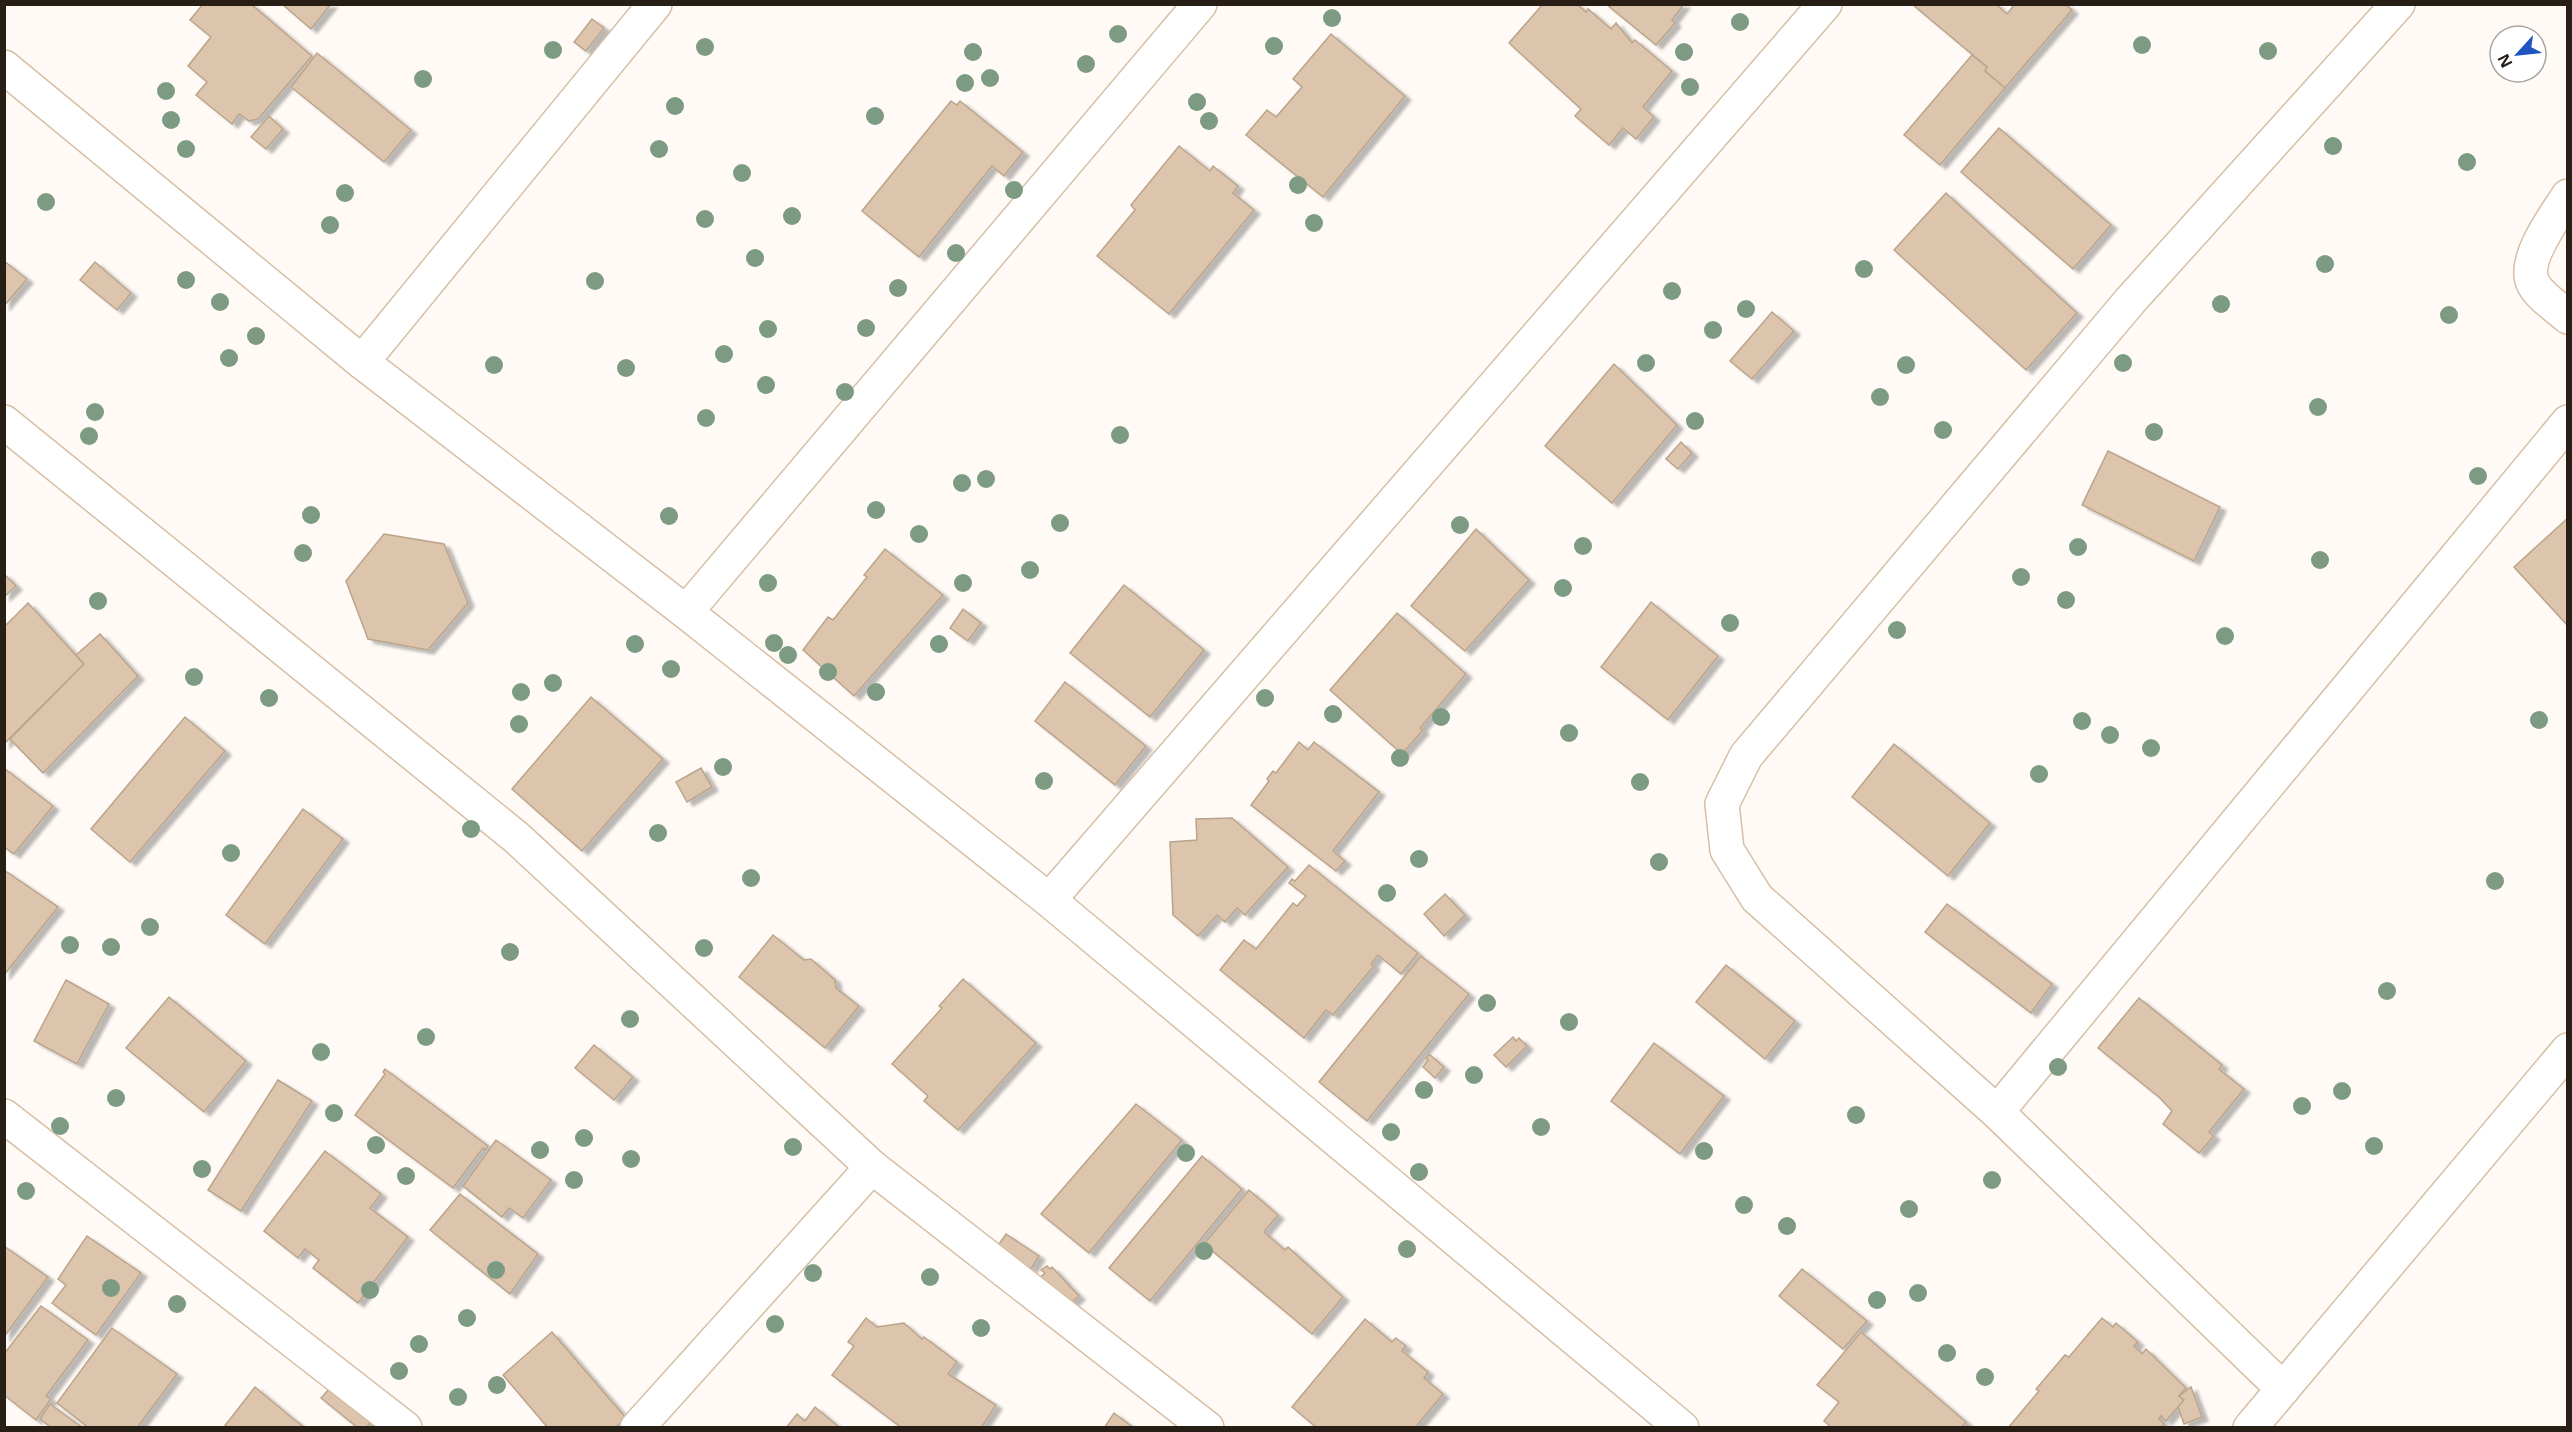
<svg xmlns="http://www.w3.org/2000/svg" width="2572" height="1432" viewBox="0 0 2572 1432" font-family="'Open Sans',sans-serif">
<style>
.building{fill:#dcc5ac;stroke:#baa48b;stroke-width:1.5;filter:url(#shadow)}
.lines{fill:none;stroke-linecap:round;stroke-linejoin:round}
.minor-casing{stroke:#d6bfa6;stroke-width:36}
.secondary-casing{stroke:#d6bfa6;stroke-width:36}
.minor{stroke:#fff;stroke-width:33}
.secondary{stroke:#fff;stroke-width:33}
.tree{fill:#7d9a82}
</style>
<defs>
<filter id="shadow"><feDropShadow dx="6" dy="4" stdDeviation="1.5" flood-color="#0004"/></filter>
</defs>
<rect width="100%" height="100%" fill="#fffaf5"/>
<g class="building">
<path d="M203 4H251L312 56 258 119 249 121 239 114 232 124 196 95 207 82 188 66 211 37 190 20Z"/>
<path d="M282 4H331L311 29Z"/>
<path d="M1543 4H1577L1586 12 1588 9 1611 29 1616 23 1632 43 1635 40 1672 71 1643 107 1654 117 1636 139 1623 128 1609 145 1575 116 1581 109 1509 43Z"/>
<path d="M1606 4H1684L1672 20 1675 23 1656 45Z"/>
<path d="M1912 4H1996L2007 14 2015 4H2065L2072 10 2005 88 1985 71 1987 67Z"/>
<path d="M592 19 604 28 586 51 574 42Z"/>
<path d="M1331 34 1405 96 1323 197 1246 135 1267 110 1276 117 1302 87 1293 79Z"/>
<path d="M317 53 411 130 384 162 291 87Z"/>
<path d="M1972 55 1987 67 1985 71 2005 88 1940 165 1904 135Z"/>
<path d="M951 101 957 105 960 101 1023 152 1004 176 992 166 919 257 862 211Z"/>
<path d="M269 116 283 129 266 149 251 137Z"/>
<path d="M1999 128 2111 225 2073 269 1961 172Z"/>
<path d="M1179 146 1210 171 1213 166 1238 186 1233 193 1254 210 1169 314 1097 256 1135 210 1131 205Z"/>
<path d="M1946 193 2077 313 2026 370 1894 250Z"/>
<path d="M4 261 27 279 4 306Z"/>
<path d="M95 262 131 293 117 310 80 280Z"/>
<path d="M1772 312 1794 331 1752 379 1730 361Z"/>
<path d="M1614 364 1677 425 1612 503 1545 446Z"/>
<path d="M1681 442 1692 453 1678 469 1666 459Z"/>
<path d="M2108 451 2220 507 2194 561 2082 505Z"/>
<path d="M2568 518V626L2514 567Z"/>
<path d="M1476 529 1529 580 1465 651 1411 606Z"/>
<path d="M384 534 444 544 468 603 428 650 368 639 346 581Z"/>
<path d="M885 549 943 595 854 696 803 650 828 617 833 620 867 577 864 575Z"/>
<path d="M4 574 16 586 4 597Z"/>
<path d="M1124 585 1204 650 1150 717 1070 653Z"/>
<path d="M1651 602 1718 656 1668 720 1601 667Z"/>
<path d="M28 603 84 664 4 744V627Z"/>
<path d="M963 609 981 623 968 641 950 628Z"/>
<path d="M1397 613 1466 674 1420 728 1423 730 1402 754 1330 690Z"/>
<path d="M100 634 138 676 43 773 10 739 84 664 76 655Z"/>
<path d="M1065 682 1146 746 1115 785 1035 721Z"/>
<path d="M591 697 663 759 582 851 512 789Z"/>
<path d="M185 717 225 751 130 862 91 829Z"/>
<path d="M1299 742 1308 750 1314 742 1379 792 1333 851 1345 861 1336 871 1251 805 1269 781 1267 779 1273 771 1276 773Z"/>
<path d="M1894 744 1990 823 1948 876 1852 797Z"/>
<path d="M4 768 53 806 14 854 4 847Z"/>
<path d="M701 768 712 787 687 802 676 782Z"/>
<path d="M303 809 343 839 265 944 226 915Z"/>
<path d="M1232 818 1288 867 1245 915 1237 908 1225 922 1217 915 1198 936 1173 915 1170 842 1197 840 1196 819Z"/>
<path d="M1309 865 1418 953 1401 974 1378 955 1371 964 1374 966 1333 1015 1326 1010 1304 1038 1220 970 1244 940 1256 949 1293 903 1297 906 1306 896 1289 883 1292 879 1295 881Z"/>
<path d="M4 870 58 907 4 975Z"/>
<path d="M1445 894 1465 915 1444 936 1424 914Z"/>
<path d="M1947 904 2052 984 2031 1013 1925 932Z"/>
<path d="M773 935 804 960 811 959 835 980 836 988 859 1006 825 1048 739 977Z"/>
<path d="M1421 956 1469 994 1367 1121 1319 1082Z"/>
<path d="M1726 965 1795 1021 1765 1059 1696 1002Z"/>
<path d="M963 979 1036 1043 958 1130 924 1101 928 1096 892 1064 942 1008 939 1006Z"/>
<path d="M66 980 109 1004 77 1064 34 1041Z"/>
<path d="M169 997 246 1061 204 1112 126 1048Z"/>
<path d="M2139 998 2222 1065 2219 1069 2244 1089 2209 1132 2214 1136 2199 1153 2163 1124 2172 1111 2160 1098 2098 1048Z"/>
<path d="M1513 1037 1516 1041 1519 1038 1527 1046 1506 1067 1494 1055Z"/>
<path d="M1654 1043 1724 1096 1680 1154 1611 1101Z"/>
<path d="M594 1045 633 1077 614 1100 575 1068Z"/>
<path d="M1429 1054 1444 1067 1435 1078 1423 1067 1428 1060 1426 1058Z"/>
<path d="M385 1069 488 1146 485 1150 483 1148 453 1188 355 1115 385 1074 383 1072Z"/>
<path d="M278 1080 312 1101 241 1211 208 1190Z"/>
<path d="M1136 1104 1182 1140 1089 1253 1041 1214Z"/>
<path d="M496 1140 551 1180 523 1218 509 1208 502 1217 463 1186Z"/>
<path d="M325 1151 381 1194 370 1208 408 1237 358 1303 313 1268 319 1260 305 1249 298 1258 264 1231Z"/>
<path d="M1202 1156 1242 1189 1150 1301 1109 1268Z"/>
<path d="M1249 1190 1278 1215 1264 1232 1285 1250 1288 1247 1343 1297 1312 1334 1204 1244Z"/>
<path d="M460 1194 538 1254 510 1294 430 1230Z"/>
<path d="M1006 1234 1039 1256 1031 1269 997 1247Z"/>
<path d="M87 1236 141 1273 96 1335 52 1303 66 1285 58 1279Z"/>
<path d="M4 1246 48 1277 4 1337Z"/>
<path d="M1047 1266 1050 1269 1052 1267 1079 1296 1066 1308 1039 1278 1045 1273 1041 1270Z"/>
<path d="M1802 1269 1867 1321 1843 1349 1779 1296Z"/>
<path d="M41 1306 88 1340 46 1396 51 1399 36 1420 4 1395V1354Z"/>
<path d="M866 1318 877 1327 904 1323 922 1339 924 1337 957 1362 948 1374 996 1405 981 1428H902L832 1375 854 1346 848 1342Z"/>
<path d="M2102 1318 2113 1327 2116 1323 2138 1342 2134 1346 2142 1354 2146 1349 2186 1388 2179 1396 2184 1400 2166 1421 2161 1416 2159 1419 2164 1424 2161 1428H2008L2039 1391 2036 1389 2065 1355 2069 1357Z"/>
<path d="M1365 1319 1392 1342 1396 1338 1406 1346 1402 1351 1428 1372 1424 1378 1443 1394 1415 1428H1317L1292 1407Z"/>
<path d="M112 1328 177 1374 137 1428H89L57 1403Z"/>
<path d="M552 1332 626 1418 615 1428H548L503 1375Z"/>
<path d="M1861 1332 1966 1422 1961 1428H1832L1824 1421 1839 1402 1817 1385Z"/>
<path d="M332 1386 372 1420 366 1428H358L321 1398Z"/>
<path d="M255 1387 291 1417 305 1428H223Z"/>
<path d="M2191 1387 2202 1417 2184 1424 2178 1407 2184 1400 2179 1396Z"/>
<path d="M50 1404 83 1428H52L40 1419Z"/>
<path d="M815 1407 840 1428H786L797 1414 805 1421Z"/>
<path d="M1114 1413 1134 1428H1104Z"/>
</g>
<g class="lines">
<g class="minor-casing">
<g id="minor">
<path d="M2568 196C2556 215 2520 262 2534 285 2541 297 2557 307 2568 317"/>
<path d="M362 362 655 4"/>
<path d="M4 422 517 838 872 1167 1207 1428"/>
<path d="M686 612 1200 4"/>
<path d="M1049 900 1825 4"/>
<path d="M1997 1112 2568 422"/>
<path d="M4 1116 405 1428"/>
<path d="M2283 1389 1997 1112 1757 898 1727 850 1722 804 1746 756 2130 301 2398 4"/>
<path d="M637 1428 872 1167"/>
<path d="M2250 1428 2568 1050"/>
</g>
</g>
<g class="secondary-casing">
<path id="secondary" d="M4 67 362 362 686 612 1049 900 1682 1428"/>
</g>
<use href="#minor" class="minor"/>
<use href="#secondary" class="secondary"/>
</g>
<g class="tree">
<circle cx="1332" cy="18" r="9"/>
<circle cx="1740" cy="22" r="9"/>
<circle cx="1118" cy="34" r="9"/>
<circle cx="2142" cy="45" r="9"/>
<circle cx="1274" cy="46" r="9"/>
<circle cx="705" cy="47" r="9"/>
<circle cx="553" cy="50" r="9"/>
<circle cx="2268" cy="51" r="9"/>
<circle cx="973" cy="52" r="9"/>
<circle cx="1684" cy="52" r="9"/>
<circle cx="1086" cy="64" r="9"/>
<circle cx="990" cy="78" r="9"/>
<circle cx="423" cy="79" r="9"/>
<circle cx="965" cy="83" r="9"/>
<circle cx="1690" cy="87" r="9"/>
<circle cx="166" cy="91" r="9"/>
<circle cx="1197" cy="102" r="9"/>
<circle cx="675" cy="106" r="9"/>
<circle cx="875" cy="116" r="9"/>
<circle cx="171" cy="120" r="9"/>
<circle cx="1209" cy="121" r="9"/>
<circle cx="2333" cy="146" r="9"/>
<circle cx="186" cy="149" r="9"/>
<circle cx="659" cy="149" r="9"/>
<circle cx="2467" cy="162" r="9"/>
<circle cx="742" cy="173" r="9"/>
<circle cx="1298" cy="185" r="9"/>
<circle cx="1014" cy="190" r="9"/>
<circle cx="345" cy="193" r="9"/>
<circle cx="46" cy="202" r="9"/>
<circle cx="792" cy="216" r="9"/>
<circle cx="705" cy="219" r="9"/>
<circle cx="1314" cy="223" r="9"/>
<circle cx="330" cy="225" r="9"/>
<circle cx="956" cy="253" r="9"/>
<circle cx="755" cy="258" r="9"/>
<circle cx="2325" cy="264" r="9"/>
<circle cx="1864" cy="269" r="9"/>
<circle cx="186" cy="280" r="9"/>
<circle cx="595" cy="281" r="9"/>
<circle cx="898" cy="288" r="9"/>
<circle cx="1672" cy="291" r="9"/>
<circle cx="220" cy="302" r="9"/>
<circle cx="2221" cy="304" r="9"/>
<circle cx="1746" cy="309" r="9"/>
<circle cx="2449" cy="315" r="9"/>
<circle cx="866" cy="328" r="9"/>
<circle cx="768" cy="329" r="9"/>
<circle cx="1713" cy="330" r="9"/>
<circle cx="256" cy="336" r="9"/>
<circle cx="724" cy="354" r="9"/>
<circle cx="229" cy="358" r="9"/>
<circle cx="1646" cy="363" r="9"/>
<circle cx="2123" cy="363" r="9"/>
<circle cx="494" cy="365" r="9"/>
<circle cx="1906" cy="365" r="9"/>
<circle cx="626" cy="368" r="9"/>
<circle cx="766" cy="385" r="9"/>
<circle cx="845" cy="392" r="9"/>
<circle cx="1880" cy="397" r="9"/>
<circle cx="2318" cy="407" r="9"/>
<circle cx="95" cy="412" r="9"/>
<circle cx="706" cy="418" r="9"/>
<circle cx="1695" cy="421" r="9"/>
<circle cx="1943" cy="430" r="9"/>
<circle cx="2154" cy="432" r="9"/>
<circle cx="1120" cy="435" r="9"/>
<circle cx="89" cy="436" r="9"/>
<circle cx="2478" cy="476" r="9"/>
<circle cx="986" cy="479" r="9"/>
<circle cx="962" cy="483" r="9"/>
<circle cx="876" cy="510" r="9"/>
<circle cx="311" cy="515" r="9"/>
<circle cx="669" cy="516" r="9"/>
<circle cx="1060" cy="523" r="9"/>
<circle cx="1460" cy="525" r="9"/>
<circle cx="919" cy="534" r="9"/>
<circle cx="1583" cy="546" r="9"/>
<circle cx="2078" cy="547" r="9"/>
<circle cx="303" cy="553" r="9"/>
<circle cx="2320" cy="560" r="9"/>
<circle cx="1030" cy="570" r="9"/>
<circle cx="2021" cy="577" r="9"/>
<circle cx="768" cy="583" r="9"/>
<circle cx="963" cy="583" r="9"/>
<circle cx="1563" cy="588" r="9"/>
<circle cx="2066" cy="600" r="9"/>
<circle cx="98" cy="601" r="9"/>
<circle cx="1730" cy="623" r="9"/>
<circle cx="1897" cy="630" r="9"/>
<circle cx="2225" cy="636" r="9"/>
<circle cx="774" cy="643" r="9"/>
<circle cx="635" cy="644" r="9"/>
<circle cx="939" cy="644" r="9"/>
<circle cx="788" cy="655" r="9"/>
<circle cx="671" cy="669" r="9"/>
<circle cx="828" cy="672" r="9"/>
<circle cx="194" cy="677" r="9"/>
<circle cx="553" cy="683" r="9"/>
<circle cx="521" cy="692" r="9"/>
<circle cx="876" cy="692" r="9"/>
<circle cx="269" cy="698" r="9"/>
<circle cx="1265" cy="698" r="9"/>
<circle cx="1333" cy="714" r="9"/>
<circle cx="1441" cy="717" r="9"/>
<circle cx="2539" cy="720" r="9"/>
<circle cx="2082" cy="721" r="9"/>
<circle cx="519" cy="724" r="9"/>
<circle cx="1569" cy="733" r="9"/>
<circle cx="2110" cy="735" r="9"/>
<circle cx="2151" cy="748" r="9"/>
<circle cx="1400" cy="758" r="9"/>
<circle cx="723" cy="767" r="9"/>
<circle cx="2039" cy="774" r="9"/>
<circle cx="1044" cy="781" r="9"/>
<circle cx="1640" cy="782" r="9"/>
<circle cx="471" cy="829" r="9"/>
<circle cx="658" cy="833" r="9"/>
<circle cx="231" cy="853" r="9"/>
<circle cx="1419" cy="859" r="9"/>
<circle cx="1659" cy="862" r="9"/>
<circle cx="751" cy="878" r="9"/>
<circle cx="2495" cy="881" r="9"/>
<circle cx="1387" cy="893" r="9"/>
<circle cx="150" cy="927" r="9"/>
<circle cx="70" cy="945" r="9"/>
<circle cx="111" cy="947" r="9"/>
<circle cx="704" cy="948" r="9"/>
<circle cx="510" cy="952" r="9"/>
<circle cx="2387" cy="991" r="9"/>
<circle cx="1487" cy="1003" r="9"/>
<circle cx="630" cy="1019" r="9"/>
<circle cx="1569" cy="1022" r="9"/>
<circle cx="426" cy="1037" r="9"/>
<circle cx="321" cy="1052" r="9"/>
<circle cx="2058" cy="1067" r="9"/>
<circle cx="1474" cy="1075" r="9"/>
<circle cx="1424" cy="1090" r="9"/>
<circle cx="2342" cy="1091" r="9"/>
<circle cx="116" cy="1098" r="9"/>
<circle cx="2302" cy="1106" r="9"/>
<circle cx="334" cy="1113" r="9"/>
<circle cx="1856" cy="1115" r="9"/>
<circle cx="60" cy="1126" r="9"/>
<circle cx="1541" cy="1127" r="9"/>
<circle cx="1391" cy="1132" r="9"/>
<circle cx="584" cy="1138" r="9"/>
<circle cx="376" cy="1145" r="9"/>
<circle cx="2374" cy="1146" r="9"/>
<circle cx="793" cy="1147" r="9"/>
<circle cx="540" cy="1150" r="9"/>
<circle cx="1704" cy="1151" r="9"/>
<circle cx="1186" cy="1153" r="9"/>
<circle cx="631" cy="1159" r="9"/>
<circle cx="202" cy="1169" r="9"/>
<circle cx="1419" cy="1172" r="9"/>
<circle cx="406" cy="1176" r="9"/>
<circle cx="574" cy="1180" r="9"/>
<circle cx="1992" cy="1180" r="9"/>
<circle cx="26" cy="1191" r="9"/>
<circle cx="1744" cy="1205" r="9"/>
<circle cx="1909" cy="1209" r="9"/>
<circle cx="1787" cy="1226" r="9"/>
<circle cx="1407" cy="1249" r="9"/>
<circle cx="1204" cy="1251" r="9"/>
<circle cx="496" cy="1270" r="9"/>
<circle cx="813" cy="1273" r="9"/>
<circle cx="930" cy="1277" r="9"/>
<circle cx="111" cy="1288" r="9"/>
<circle cx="370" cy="1290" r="9"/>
<circle cx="1918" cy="1293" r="9"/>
<circle cx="1877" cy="1300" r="9"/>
<circle cx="177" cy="1304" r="9"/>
<circle cx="467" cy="1318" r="9"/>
<circle cx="775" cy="1324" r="9"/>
<circle cx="981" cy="1328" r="9"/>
<circle cx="419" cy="1344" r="9"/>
<circle cx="1947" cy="1353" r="9"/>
<circle cx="399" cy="1371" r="9"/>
<circle cx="1985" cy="1377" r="9"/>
<circle cx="497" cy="1385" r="9"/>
<circle cx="458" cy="1397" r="9"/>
</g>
<rect width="2572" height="1432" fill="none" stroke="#271e15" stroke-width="12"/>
<g transform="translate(2518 54) rotate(243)"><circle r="28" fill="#ffffff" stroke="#a9a5a1" stroke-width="1.5"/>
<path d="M0-4.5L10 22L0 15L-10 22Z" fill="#1f54c1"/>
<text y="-9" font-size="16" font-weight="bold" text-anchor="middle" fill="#271e15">N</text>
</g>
</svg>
